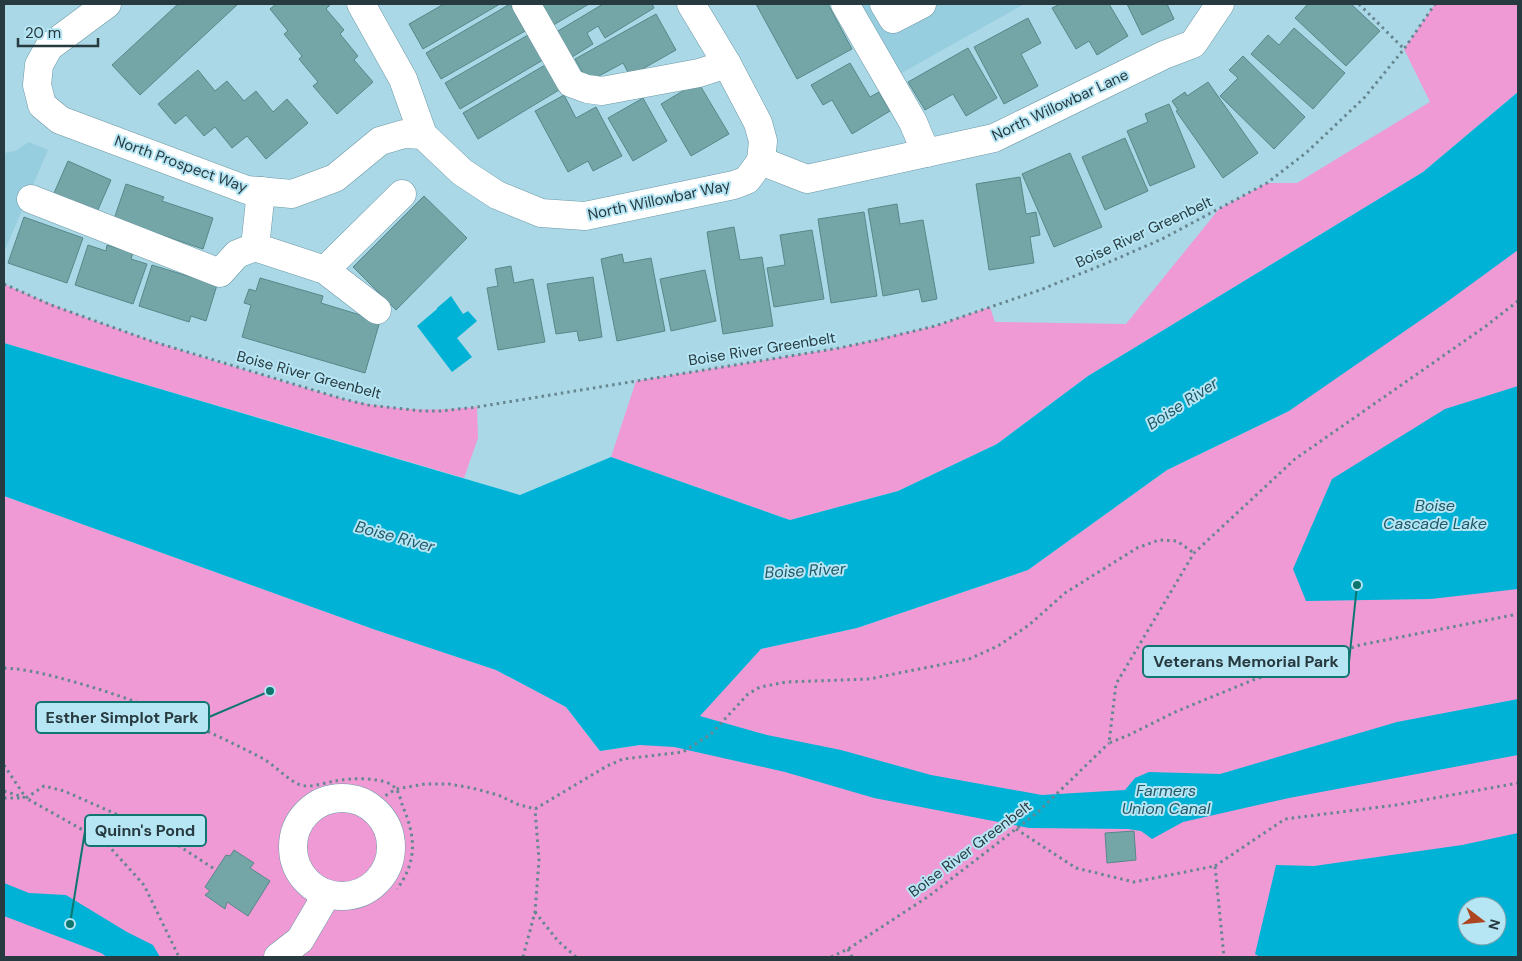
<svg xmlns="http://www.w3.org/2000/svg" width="1522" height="961" viewBox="0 0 1522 961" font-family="'DM Sans',sans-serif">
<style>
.built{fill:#97cedf}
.green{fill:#ef9ad5;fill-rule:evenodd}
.water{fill:#00b3d6;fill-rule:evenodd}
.building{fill:#74a5a7;stroke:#578889}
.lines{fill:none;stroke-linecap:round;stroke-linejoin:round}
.minor-casing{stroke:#6c98a6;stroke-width:29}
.path{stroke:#668690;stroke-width:3;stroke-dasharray:2.5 4;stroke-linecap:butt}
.minor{stroke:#fff;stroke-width:28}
.labels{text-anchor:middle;stroke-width:4;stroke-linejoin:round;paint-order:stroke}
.street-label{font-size:15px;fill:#273a3f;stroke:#b6e5f4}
.water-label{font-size:16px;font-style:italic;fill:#205968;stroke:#b6e5f4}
.leader{fill:none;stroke:#0f766e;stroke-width:2}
.callout-dot{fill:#0f766e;stroke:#b6e5f4;stroke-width:2}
.callout{fill:#b6e5f4;stroke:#0f766e;stroke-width:2}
.callout-label{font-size:16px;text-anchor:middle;font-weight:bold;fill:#273a3f}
</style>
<rect width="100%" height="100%" fill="#aad8e6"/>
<g class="built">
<path d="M857 4H1024L898 75Z"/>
<path d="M29 142 48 150 4 252V153L15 151Z"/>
</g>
<g class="green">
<path d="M1435 4H1518V92L1423 172 1088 376 997 444 898 491 790 520 611 457 636 381 839 348 935 326 990 307 995 322 1126 324 1219 209 1267 183H1297L1430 102 1404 49Z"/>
<path d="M1518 243V957H4V496L373 629 496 670 566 707 600 751 640 745 699 716 761 649 857 628 1028 570 1167 470 1289 411ZM1467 906H1497V936H1467Z"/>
<path d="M4 284C112 333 228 365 343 399 390 410 429 412 477 407L478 438 464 478 4 343Z"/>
</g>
<g class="water">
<path d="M1518 92V250L1444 304 1289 411 1167 470 1028 570 857 628 761 649 700 716 767 735 841 750 931 775 1042 795 1125 790 1135 778 1149 772 1220 774 1397 722 1518 699V755L1289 798 1183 822 1152 839 1141 831 1128 829 1029 828 874 798 785 772 674 747 640 745 600 751 566 707 496 670 373 629 4 496V343L520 495 611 457 790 520 898 491 997 444 1088 376 1423 172Z"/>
<path d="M451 296 463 314 468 311 477 321 457 338 472 357 452 372 417 326 437 309V308Z"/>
<path d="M1518 386V589L1431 599 1306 601 1293 569 1332 479 1445 409Z"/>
<path d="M1518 833V957H1260L1255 954 1276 865 1314 866 1462 845ZM1467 906H1497V936H1467Z"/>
<path d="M4 883 29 893 66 895 127 932 153 945 160 957H107L101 953 4 916Z"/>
</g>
<g class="building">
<path d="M178 4H238L140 95 112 65Z"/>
<path d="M276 4H329L330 5 326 9 344 30 340 34 358 56 354 60 373 82 337 114 313 86 318 82 299 59 302 56 284 34 288 31 270 9Z"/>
<path d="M444 4H500L423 49 409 24Z"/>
<path d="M510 4 525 31 441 79 426 53Z"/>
<path d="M536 4H589L550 27Z"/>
<path d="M603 4H652L654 8 605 38 598 26 587 33 593 44 569 59 553 34Z"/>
<path d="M756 4H828L852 49 797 79Z"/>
<path d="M1060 4H1109L1128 36 1097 55 1089 41 1076 49 1052 8Z"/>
<path d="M1127 4H1167L1174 19 1142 35Z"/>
<path d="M1308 4H1351L1380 31 1346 66 1295 18Z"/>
<path d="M656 14 676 50 630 76 623 63 588 82 575 59Z"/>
<path d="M1028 18 1041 43 1021 54 1038 86 1004 104 974 47Z"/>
<path d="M1294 28 1345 73 1313 109 1251 54 1268 35 1279 45Z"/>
<path d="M528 35 543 60 460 109 445 83Z"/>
<path d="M968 48 997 98 966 116 953 94 925 110 908 82Z"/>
<path d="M1243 56 1305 117 1274 149 1220 96 1238 78 1229 70Z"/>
<path d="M850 63 870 97 879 92 890 111 852 134 832 100 823 105 811 85Z"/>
<path d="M545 65 559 90 478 139 463 113Z"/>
<path d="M198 70 215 91 227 81 244 101 256 91 273 112 287 99 308 123 266 159 247 136 232 148 215 127 204 136 186 115 175 124 158 104Z"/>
<path d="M698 82 729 134 691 156 661 104Z"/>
<path d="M1208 82 1258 153 1223 178 1176 111 1178 110 1172 101 1185 92 1187 96Z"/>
<path d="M564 95 576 118 596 107 622 156 593 171 588 161 568 172 535 111Z"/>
<path d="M643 98 667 141 633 161 608 118Z"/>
<path d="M1169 104 1195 167 1150 186 1127 131 1148 122 1145 114Z"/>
<path d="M1125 138 1148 191 1105 210 1082 157Z"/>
<path d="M1070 153 1102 227 1054 247 1022 174Z"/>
<path d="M68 161 111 180 97 212 54 193Z"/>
<path d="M1020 177 1026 214 1036 212 1040 235 1030 237 1034 263 989 270 976 184Z"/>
<path d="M126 184 164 197 162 201 213 218 203 249 114 219Z"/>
<path d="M424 196 467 238 396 310 353 267Z"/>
<path d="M897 204 900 224 923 220 937 299 922 302 919 289 883 296 868 209Z"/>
<path d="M864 212 877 296 831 303 818 219Z"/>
<path d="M24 217 83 238 67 283 8 263Z"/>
<path d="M734 227 740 260 762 257 773 326 723 334 707 232Z"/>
<path d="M812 230 824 299 774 307 767 268 785 265 780 235Z"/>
<path d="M88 245 106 251 107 245 133 253 131 259 147 264 133 304 75 285Z"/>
<path d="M622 254 624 263 651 258 665 331 617 341 601 259Z"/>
<path d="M152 265 217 285 206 321 191 316 189 322 139 306Z"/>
<path d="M511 266 514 283 533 279 545 342 498 350 487 288 498 286 495 269Z"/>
<path d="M705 270 716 321 671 331 660 279Z"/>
<path d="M593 277 602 337 579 341 577 331 556 334 547 284Z"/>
<path d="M260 278 323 296 321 303 380 321 365 373 242 337 251 305 244 303 249 289 256 291Z"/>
<path d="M1134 831 1136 860 1107 863 1105 833Z"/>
<path d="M234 850 254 863 250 868 270 881 248 916 227 902 225 909 205 895 210 891 205 887 226 855 230 856Z"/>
</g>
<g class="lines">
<g class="minor-casing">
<g id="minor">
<path d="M107 4 49 47 39 65 37 85 42 105 60 120 247 190 292 194 335 178 380 141 404 134 423 135"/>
<path d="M361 4 403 79 423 135 462 172 497 195 541 213 585 216 734 185 747 180 761 161"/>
<path d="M526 4 571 83 587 89 602 91 699 73 727 64"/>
<path d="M691 4 727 64 758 123 763 141 761 161"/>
<path d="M845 4 913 122 926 153"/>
<path d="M884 4 893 19 922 4"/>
<path d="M761 161 807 179 994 138 1164 55 1193 44 1220 4"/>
<path d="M261 191 255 247 325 270 377 310"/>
<path d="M31 199 220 273 237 254 255 247"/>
<path d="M325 270 402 194"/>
<circle cx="342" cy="847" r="49"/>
<path d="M278 957 300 940 327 894"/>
</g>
</g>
<g class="path">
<path d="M1359 4 1404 49"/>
<path d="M4 284 51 305 151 341 343 399 368 405 422 411H441L477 407 839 348 877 340 935 326 1040 290 1107 263 1162 239 1267 183 1307 152 1364 98 1404 49 1435 4"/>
<path d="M1518 301 1486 326 1295 459 1194 553 1116 684 1109 743 1129 735 1175 712 1253 680 1360 645 1518 614"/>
<path d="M4 668C27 669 49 675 71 681 136 699 200 726 260 757 274 764 284 777 298 784 309 789 323 783 335 781 350 778 387 776 396 789 400 794 401 802 403 807 416 837 417 862 397 889"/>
<path d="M4 765 26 798"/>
<path d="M4 791 26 798 106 843 144 885 179 957"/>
<path d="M4 798H23"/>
<path d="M26 798 44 786 64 791 159 833 216 870"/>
<path d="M369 806 396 789 425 784H449L472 788 498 795 517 804 535 809 607 766 623 759 683 752 711 734 748 694 760 687 786 682 869 679 969 659 998 646 1029 625 1065 593 1137 548 1159 540 1177 541 1194 553"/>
<path d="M1016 829 1076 868 1134 882 1215 866 1224 957"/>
<path d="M1215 866 1285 819 1396 805 1518 783"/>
<path d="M535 912 558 941 576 957"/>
<path d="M848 949 852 957"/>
<path d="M523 957 535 912 539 860 535 809"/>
<path d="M831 957 848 949 929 896 1016 829 1038 812 1109 743"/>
</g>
<use href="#minor" class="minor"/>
</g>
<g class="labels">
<g class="street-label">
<text transform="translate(1060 105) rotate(-25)" y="5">North Willowbar Lane</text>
<text transform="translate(181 164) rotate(20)" y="5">North Prospect Way</text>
<text transform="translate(659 200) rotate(-12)" y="5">North Willowbar Way</text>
<text transform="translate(1144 232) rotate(-25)" y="5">Boise River Greenbelt</text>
<text transform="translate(762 349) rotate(-9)" y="5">Boise River Greenbelt</text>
<text transform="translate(309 375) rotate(15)" y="5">Boise River Greenbelt</text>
<text transform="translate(970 849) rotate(-37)" y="5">Boise River Greenbelt</text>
</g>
<g class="water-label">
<text transform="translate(1182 403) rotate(-33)" y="6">Boise River</text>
<text x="1435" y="511">Boise<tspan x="1435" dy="18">Cascade Lake</tspan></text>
<text transform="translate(395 536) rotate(15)" y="6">Boise River</text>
<text transform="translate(805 570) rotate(-3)" y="6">Boise River</text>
<text x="1166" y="796">Farmers<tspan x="1166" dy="18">Union Canal</tspan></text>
</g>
</g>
<path class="leader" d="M1357 585L1349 662M270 691L209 717M70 924L85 831"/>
<g class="callout-dot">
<circle cx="1357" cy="585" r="5"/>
<circle cx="270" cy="691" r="5"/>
<circle cx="70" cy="924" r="5"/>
</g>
<g class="callout">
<rect x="1143" y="646" width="206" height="31" rx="5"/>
<rect x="36" y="702" width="173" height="31" rx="5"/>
<rect x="85" y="815" width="121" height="31" rx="5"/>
</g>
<g class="callout-label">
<text x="1246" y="667">Veterans Memorial Park</text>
<text x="122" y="723">Esther Simplot Park</text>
<text x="145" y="836">Quinn's Pond</text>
</g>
<rect width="1522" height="961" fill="none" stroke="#273a3f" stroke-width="10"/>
<g transform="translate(1482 921) rotate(106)"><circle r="24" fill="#b6e5f4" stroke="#7da1ac"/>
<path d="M0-4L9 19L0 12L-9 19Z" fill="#ad4521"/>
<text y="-8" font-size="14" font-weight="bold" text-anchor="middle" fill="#273a3f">N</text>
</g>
<path d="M18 38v8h80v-8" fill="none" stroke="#273a3f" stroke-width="2.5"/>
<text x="25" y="38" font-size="15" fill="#273a3f" stroke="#b6e5f4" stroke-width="4" paint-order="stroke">20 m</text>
</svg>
